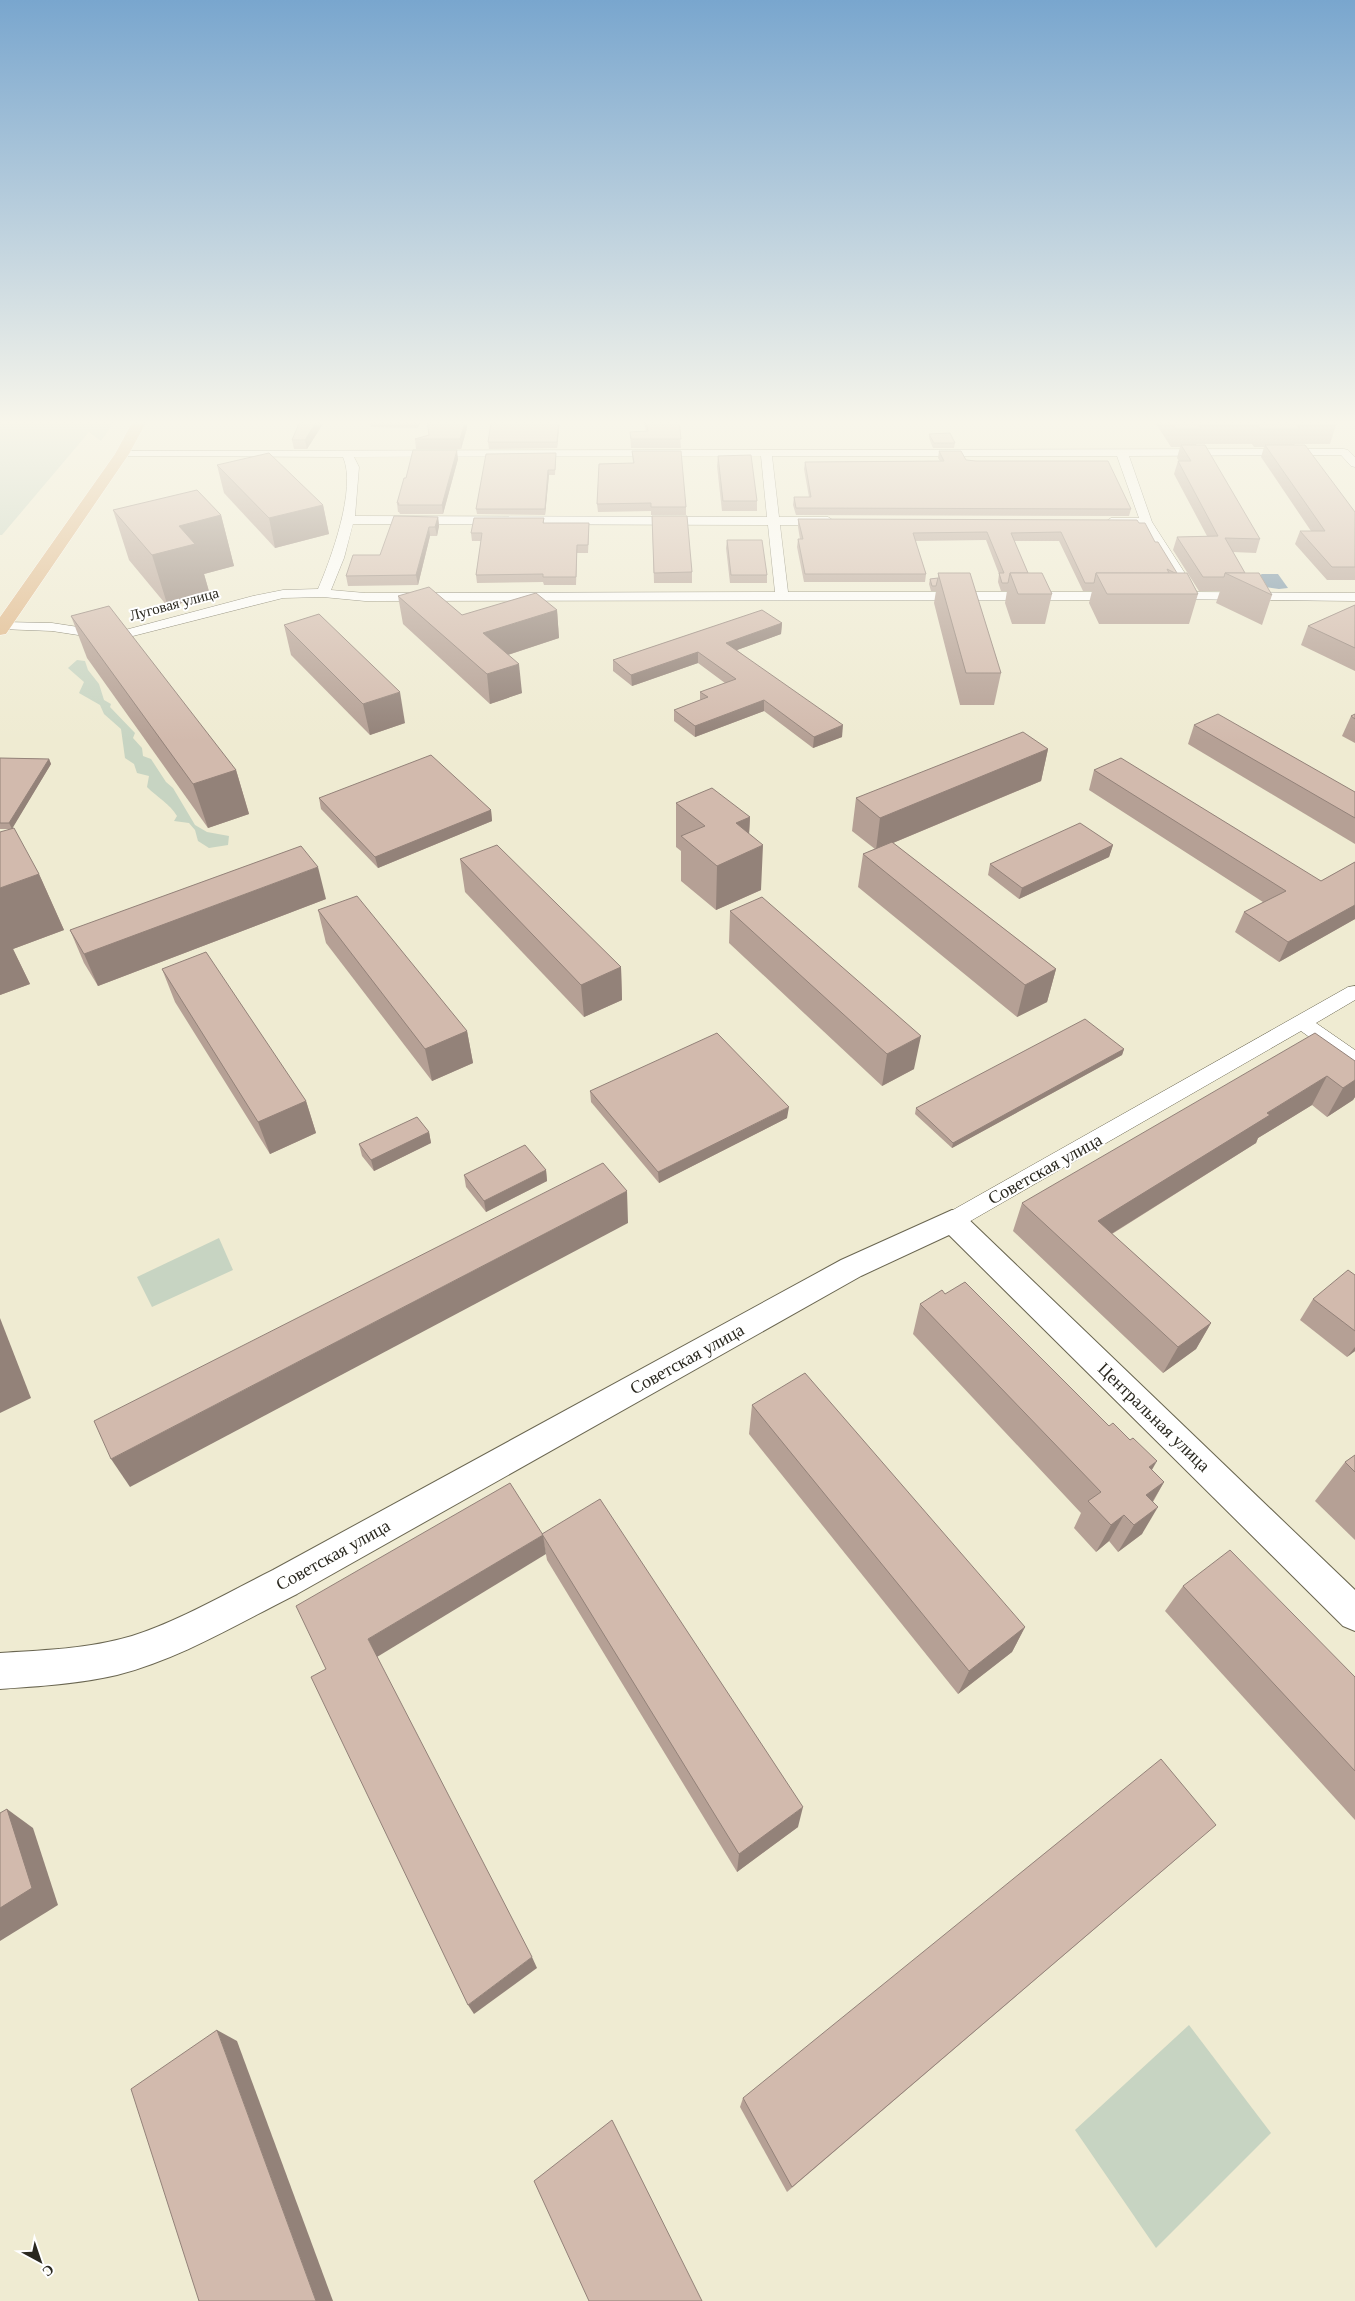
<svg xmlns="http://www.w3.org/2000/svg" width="1355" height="2301" viewBox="0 0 1355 2301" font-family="'Times New Roman',serif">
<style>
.green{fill:#c7d4c2}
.water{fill:#7491a7}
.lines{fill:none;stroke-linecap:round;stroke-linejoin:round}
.minor-casing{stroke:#6a6651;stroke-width:1}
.tertiary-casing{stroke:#6a6651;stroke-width:2}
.primary-casing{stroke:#fff;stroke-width:1}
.minor{fill:#fff;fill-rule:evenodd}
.tertiary{fill:#fff;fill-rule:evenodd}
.primary{fill:#dfb687;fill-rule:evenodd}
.wall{fill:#b5a095}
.shaded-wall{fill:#938279}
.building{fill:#d2baad;stroke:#938279}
.labels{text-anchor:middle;stroke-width:4;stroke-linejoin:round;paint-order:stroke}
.far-street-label{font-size:15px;fill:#2a281f;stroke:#fff}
.street-label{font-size:18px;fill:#2a281f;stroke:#fff}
</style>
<rect width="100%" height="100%" fill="#efebd2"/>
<g class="green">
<path d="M0 419H116L101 441 89 432 2 535H0Z"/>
<path d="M77 660 85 661 88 670 99 684 104 700 111 704 110 707 135 733 133 738 142 748 143 756 151 759 166 782 173 788 195 825 207 832 229 836 228 845 209 848 198 841 195 830 189 823 174 821 177 816C170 804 157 797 147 787L149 776 137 773 134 764 125 758 121 729 104 714 100 705 79 693 84 682 68 668Z"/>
<path d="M219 1238 233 1270 152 1307 137 1277Z"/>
<path d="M1189 2025 1271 2133 1156 2248 1075 2130Z"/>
</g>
<path class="water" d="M1262 574H1278L1288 588 1279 589 1265 587 1258 576Z"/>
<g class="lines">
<g class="minor-casing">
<g id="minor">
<path d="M1344 449 1348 450 1355 457V467L1351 466 1341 455 1129 456 1152 522 1197 592 1355 593V601L1163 599 1161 596 1163 593 1184 592 1142 526H1111L1105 522 1111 518H1139L1117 456H772L779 517H828L834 521 828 525H780L788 592H1120L1127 596 1120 600 365 601 323 597 283 598 125 638H98L52 631 0 629V623L3 622 52 623 98 630H125L253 596 283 590 318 589C331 559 357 488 343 457L118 456 116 454 122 451ZM761 456 767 517 355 516 359 467 354 457ZM353 524 768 525 775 592 365 593 331 590 344 558Z"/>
<path d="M1355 986V1000L1316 1023 1355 1050V1067L1348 1065 1301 1031 960 1227 952 1230 944 1227 941 1221 944 1215 1348 987Z"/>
</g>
</g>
<g class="tertiary-casing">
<path id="tertiary" d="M952 1210 962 1213 1355 1590V1631L1343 1626 949 1235 861 1276 297 1594C239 1623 180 1659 117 1675 79 1684 39 1686 0 1689V1653C44 1650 89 1649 132 1636 181 1620 227 1593 273 1570L841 1260Z"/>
</g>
<g class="primary-casing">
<path id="primary" d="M134 419H148L129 454 6 634 0 635V617L115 454Z"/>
</g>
<use href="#minor" class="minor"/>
<use href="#tertiary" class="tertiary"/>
<use href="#primary" class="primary"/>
</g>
<g class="wall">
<path d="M301 419H326L307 449H294L292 440Z"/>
<path d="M423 419 417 428 371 427 370 422Z"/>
<path d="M560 419 557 448 489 449 488 442 531 422Z"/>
<path d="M644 419H679L681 448H631L630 432 646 431 645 426Z"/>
<path d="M1153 419H1331L1336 425 1330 444H1295L1294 445 1355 512V580H1327L1295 544 1300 531H1311L1261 457 1264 447H1254L1252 444H1196V445L1260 539 1256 553 1233 552 1245 573 1272 595 1262 625 1216 603 1220 591H1199L1173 550 1177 537 1207 536 1174 474 1178 461H1179L1177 458 1180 447H1171Z"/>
<path d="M467 428 461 449H416L415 439Z"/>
<path d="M929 434 955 443 954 448H933L929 438Z"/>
<path d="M632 451 686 507V515H651V511L598 512 597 504 633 463Z"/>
<path d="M939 451 966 460 1131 509 1129 516 796 515 793 505 794 497H809L804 469 805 462 940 461 938 458Z"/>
<path d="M718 456 757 501V511H722L717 466Z"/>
<path d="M556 458 555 475H549L545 515 477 514 476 509Z"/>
<path d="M458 459 443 514H400L399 512H398L397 503 406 478Z"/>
<path d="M217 465 323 505 329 534 275 548 224 493Z"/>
<path d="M113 510 221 515 234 566 204 574 210 595 168 607 129 560Z"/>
<path d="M652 516 692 572V583H654Z"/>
<path d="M438 517 439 526 437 536H430L418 585 348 586 346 576 380 555Z"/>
<path d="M544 518V523H589V531L588 553H577L576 585H544L543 582 477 583 476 575 481 541H472L471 533Z"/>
<path d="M798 519 1139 523 1155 542 1177 573 1198 594 1189 624H1099L1089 603 1092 591H1083L1059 541H1014L1028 573 1052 594 1045 624H1012L1005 603 1007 591H1001L998 582 999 574 986 540 915 541 926 574 925 582H804L797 547 798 539H800L798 527Z"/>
<path d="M727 540 767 575V583H730L726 548Z"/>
<path d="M938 573 1001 673 994 705H960L934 603 936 591H931L929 584 930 579 938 578Z"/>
<path d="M398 596 462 615 557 610 559 638 508 655 522 693 490 704 403 624Z"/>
<path d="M1355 605V671L1301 645 1308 626Z"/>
<path d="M71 616 236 770 249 814 208 828 87 658Z"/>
<path d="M782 623 781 634 737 650 842 737 813 748 764 711 695 737 674 721V710L700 700V692L725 683 698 663 632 686 613 671V660Z"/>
<path d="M284 625 405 723 370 735 291 655Z"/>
<path d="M1355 714V743L1342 736 1351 716Z"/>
<path d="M1194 725 1355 792V844L1188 744Z"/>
<path d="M1048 749 1041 781 893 843 1056 969 1047 1002 1017 1017 858 887 863 854 875 849 852 831 856 798Z"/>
<path d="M0 758 49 759 51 764 12 828 39 874 64 930 13 949 30 984 0 995 10 829H0Z"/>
<path d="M1094 770 1321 881 1355 862V919L1279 962 1235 932 1244 912 1263 902 1089 790Z"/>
<path d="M319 798 491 810 492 821 378 868 321 809Z"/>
<path d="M676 803 750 817 749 834 761 890 716 910 681 881V851L676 847Z"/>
<path d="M1113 845 1109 857 1019 899 988 875 990 864Z"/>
<path d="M460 859 621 967 622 1000 584 1017 465 892Z"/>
<path d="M326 899 98 986 84 963 70 930Z"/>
<path d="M318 910 467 1031 473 1063 432 1081 326 943Z"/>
<path d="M730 911 914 1069 882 1086 729 943Z"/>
<path d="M162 969 306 1101 316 1133 270 1154 175 1002Z"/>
<path d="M1124 1049 1122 1055 952 1148 915 1114 916 1108Z"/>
<path d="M1355 1061V1097L1353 1100 1327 1117 1312 1105 1258 1138 1256 1143 1112 1234 1211 1323 1196 1349 1163 1373 1013 1231 1022 1203Z"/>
<path d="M590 1091 787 1118 659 1183 591 1102Z"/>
<path d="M429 1132 431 1143 374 1171 362 1156 359 1144Z"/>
<path d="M546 1170 547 1181 486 1212 466 1187 464 1175Z"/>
<path d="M1355 1275V1351L1347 1357 1300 1320 1313 1299Z"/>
<path d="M945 1294 1152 1470 1164 1482 1153 1502 1142 1534 1118 1552 1109 1541 1096 1552 1074 1528 1081 1513 913 1334 920 1304Z"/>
<path d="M752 1405 1025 1627 1012 1652 958 1694 749 1434Z"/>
<path d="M1355 1455V1540L1315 1501 1345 1462Z"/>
<path d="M542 1534 798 1827 737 1872 547 1560Z"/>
<path d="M1183 1586 1355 1677V1820L1165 1611Z"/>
<path d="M1195 1843 787 2192 740 2107 743 2098Z"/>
</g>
<g class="shaded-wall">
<path d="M318 419H326L307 449 305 440Z"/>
<path d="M419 419H423L417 428V423Z"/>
<path d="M466 419 467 428 461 449 460 439Z"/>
<path d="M559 419H560L557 448V442Z"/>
<path d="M457 450 458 459 443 514 442 505Z"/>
<path d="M548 470 549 475 545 515V509Z"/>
<path d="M323 505 329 534 275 548 269 518Z"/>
<path d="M221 515 234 566 204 574 210 595 168 607 152 555 179 526Z"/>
<path d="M438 517 439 526 437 536 435 527Z"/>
<path d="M429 527 430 536 418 585 416 575Z"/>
<path d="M557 610 559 638 486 662 483 633Z"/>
<path d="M782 623 781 634 726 654V643Z"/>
<path d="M698 652V663L632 686 631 675Z"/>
<path d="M519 664 522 693 490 704 487 674Z"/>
<path d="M400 692 405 723 370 735 363 704Z"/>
<path d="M764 700V711L695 737V726Z"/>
<path d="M843 725 842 737 813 748 814 737Z"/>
<path d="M1048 749 1041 781 876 850 880 818Z"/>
<path d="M49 759 51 764 12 829 9 823Z"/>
<path d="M236 770 249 814 208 828 193 784Z"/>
<path d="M491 810 492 821 378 868 375 857Z"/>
<path d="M750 817 748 852 763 845 761 890 716 910 717 866 736 823Z"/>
<path d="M1113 845 1109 857 1019 899 1022 888Z"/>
<path d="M318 867 326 899 98 986 84 954Z"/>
<path d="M39 874 64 930 13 949 30 984 0 995V888Z"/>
<path d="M1355 905V919L1279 962 1288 942Z"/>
<path d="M621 967 622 1000 584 1017 581 985Z"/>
<path d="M1056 969 1047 1002 1017 1017 1025 985Z"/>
<path d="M467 1031 473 1063 432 1081 425 1049Z"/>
<path d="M921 1036 914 1069 882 1086 887 1054Z"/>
<path d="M1124 1049 1122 1055 952 1148 953 1143Z"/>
<path d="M1327 1076 1312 1105 1258 1138 1256 1143 1087 1249 1098 1221 1267 1113Z"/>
<path d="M1355 1080V1097L1353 1100 1327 1117 1343 1088Z"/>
<path d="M306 1101 316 1133 270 1154 258 1122Z"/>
<path d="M789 1107 787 1118 659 1183 658 1172Z"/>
<path d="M429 1132 431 1143 374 1171 371 1160Z"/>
<path d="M546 1170 547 1181 486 1212 484 1201Z"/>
<path d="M627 1191 628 1223 130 1487 111 1459Z"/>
<path d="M0 1318 31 1398 0 1413Z"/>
<path d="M1211 1323 1196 1349 1163 1373 1178 1347Z"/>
<path d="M1355 1347V1351L1347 1357Z"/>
<path d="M1157 1461 1141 1489 1149 1467Z"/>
<path d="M1164 1482 1148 1509 1130 1523 1146 1495Z"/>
<path d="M1158 1507 1142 1534 1118 1552 1134 1525Z"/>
<path d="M1124 1515 1109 1541 1096 1552 1111 1525Z"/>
<path d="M543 1535 546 1554 377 1657 368 1639Z"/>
<path d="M1025 1627 1012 1652 958 1694 969 1671Z"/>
<path d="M803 1807 798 1827 737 1872 739 1854Z"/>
<path d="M7 1809 33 1828 58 1905 0 1941V1908Z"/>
<path d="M532 1957 537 1968 474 2014 468 2005Z"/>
<path d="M217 2030 237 2041 333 2301H316Z"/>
</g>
<g class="building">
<path d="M301 419H318L305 440H292Z"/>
<path d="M373 419H419L417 423 370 422Z"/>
<path d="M427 419H466L460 439H415L429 435Z"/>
<path d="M532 419H559L557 442H488L491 423 531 422Z"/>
<path d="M645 419H679L681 439H631L630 432 648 431Z"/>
<path d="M1169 419H1331L1336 425H1297L1300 429H1260L1258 425H1199L1201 429H1176Z"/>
<path d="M950 433 955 443H934L929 434Z"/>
<path d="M1181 445H1205L1260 539 1225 538 1245 573H1225L1224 577H1203L1177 537 1218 536 1178 461H1191Z"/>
<path d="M1265 445H1305L1355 512V567H1332L1300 531H1325Z"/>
<path d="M413 450H457L442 505H398L399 503H397L404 478H406Z"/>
<path d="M632 451H681L686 507H651V503L597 504 599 464 634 463Z"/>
<path d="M939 451H961L966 460 976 461H1108L1131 509 796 508 794 497H811L805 462 944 461Z"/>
<path d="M269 453 323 505 269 518 217 465Z"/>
<path d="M556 453 555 470H548L545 509H476L486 454Z"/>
<path d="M751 455 757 501H723L718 456Z"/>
<path d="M197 490 221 515 179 526 195 544 152 555 113 510Z"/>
<path d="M394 516 438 517 435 527H429L416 575 346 576 353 555H380Z"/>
<path d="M652 516H687L692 572 654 573Z"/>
<path d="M474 518H544L543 523H589L588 545H577L576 577H543V574L476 575 482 533H471Z"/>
<path d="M798 519 1137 520 1139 523H1145L1155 542H1158L1177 573H1175L1167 569 1169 573H1096L1094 583H1085L1061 532 1011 533 1028 573H1010L1008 583H1002L999 573H1004L987 532 913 533 926 574H805L798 539H803Z"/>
<path d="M727 540H762L767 575H731Z"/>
<path d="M938 573H970L1001 673H966Z"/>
<path d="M1010 573H1042L1052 594H1018Z"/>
<path d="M1096 573H1187L1198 594H1107Z"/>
<path d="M1225 573H1259L1272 595Z"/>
<path d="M938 578 936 586H932L930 579Z"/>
<path d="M429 587 462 615 536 593 557 610 483 633 519 664 487 674 398 596Z"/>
<path d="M1355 605V648L1308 626Z"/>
<path d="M109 606 236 770 193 784 71 616Z"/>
<path d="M762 610 782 623 726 643 843 725 814 737 764 700 695 726 674 710 708 697 700 692 736 679 698 652 631 675 613 660Z"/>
<path d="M319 614 400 692 363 704 284 625Z"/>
<path d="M1218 714 1355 792V818L1194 725Z"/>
<path d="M1355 714V719L1351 716Z"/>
<path d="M1023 732 1048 749 880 818 856 798Z"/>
<path d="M431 755 491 810 375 857 319 798Z"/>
<path d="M0 758 49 759 9 823H0Z"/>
<path d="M1121 758 1321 881 1355 862V905L1288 942 1244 912 1286 891 1094 770Z"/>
<path d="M712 788 750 817 736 823 763 845 717 866 681 836 705 826 676 803Z"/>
<path d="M1080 823 1113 845 1022 888 990 864Z"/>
<path d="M14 828 39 874 0 888V832Z"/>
<path d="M892 842 1056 969 1025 985 863 854Z"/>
<path d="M497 845 621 967 581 985 460 859Z"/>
<path d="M301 846 318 867 84 954 70 930Z"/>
<path d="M357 896 467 1031 425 1049 318 910Z"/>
<path d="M762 897 921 1036 887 1054 730 911Z"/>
<path d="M206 952 306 1101 258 1122 162 969Z"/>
<path d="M1085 1019 1124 1049 953 1143 916 1108Z"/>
<path d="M717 1033 789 1107 658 1172 590 1091Z"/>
<path d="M1315 1033 1355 1061V1080L1343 1088 1327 1076 1267 1113 1270 1115 1098 1221 1211 1323 1178 1347 1022 1203Z"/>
<path d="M417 1117 429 1132 371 1160 359 1144Z"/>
<path d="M525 1145 546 1170 484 1201 464 1175Z"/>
<path d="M603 1163 627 1191 111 1459 94 1421Z"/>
<path d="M1348 1270 1355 1275V1331L1313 1299Z"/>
<path d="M965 1282 1109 1426 1113 1423 1130 1440 1133 1438 1157 1461 1149 1467 1164 1482 1146 1495 1158 1507 1134 1525 1124 1515 1111 1525 1088 1501 1101 1492 920 1304 942 1290 945 1294Z"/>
<path d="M805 1373 1025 1627 969 1671 752 1405Z"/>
<path d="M1355 1455V1472L1345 1462Z"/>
<path d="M510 1483 543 1535 368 1639 532 1957 468 2005 311 1677 326 1669 296 1606Z"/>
<path d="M600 1499 803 1807 739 1854 542 1534Z"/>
<path d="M1230 1550 1355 1677V1771L1183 1586Z"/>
<path d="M1161 1759 1216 1825 792 2187 743 2098Z"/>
<path d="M7 1809 32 1888 0 1908V1813Z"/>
<path d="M217 2030 316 2301H199L131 2089Z"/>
<path d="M612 2120 702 2301H589L534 2181Z"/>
</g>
<linearGradient id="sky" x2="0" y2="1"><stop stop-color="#79a6ce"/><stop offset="0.57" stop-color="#f8f6eb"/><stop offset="1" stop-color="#f8f6eb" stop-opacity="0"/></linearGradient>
<rect width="1355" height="741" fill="url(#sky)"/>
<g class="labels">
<g class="far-street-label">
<text transform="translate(174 604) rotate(-15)" y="5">Луговая улица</text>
</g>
<g class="street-label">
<text transform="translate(1045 1169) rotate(-29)" y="6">Советская улица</text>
<text transform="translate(687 1359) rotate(-29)" y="6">Советская улица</text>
<text transform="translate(1154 1417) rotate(44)" y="6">Центральная улица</text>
<text transform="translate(333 1555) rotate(-29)" y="6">Советская улица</text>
</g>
</g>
<g transform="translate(40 2261) rotate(140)" stroke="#ffffff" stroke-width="4" paint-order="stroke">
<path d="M0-4L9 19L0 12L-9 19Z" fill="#2a281f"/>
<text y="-8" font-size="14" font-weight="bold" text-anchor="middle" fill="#2a281f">С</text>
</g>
</svg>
